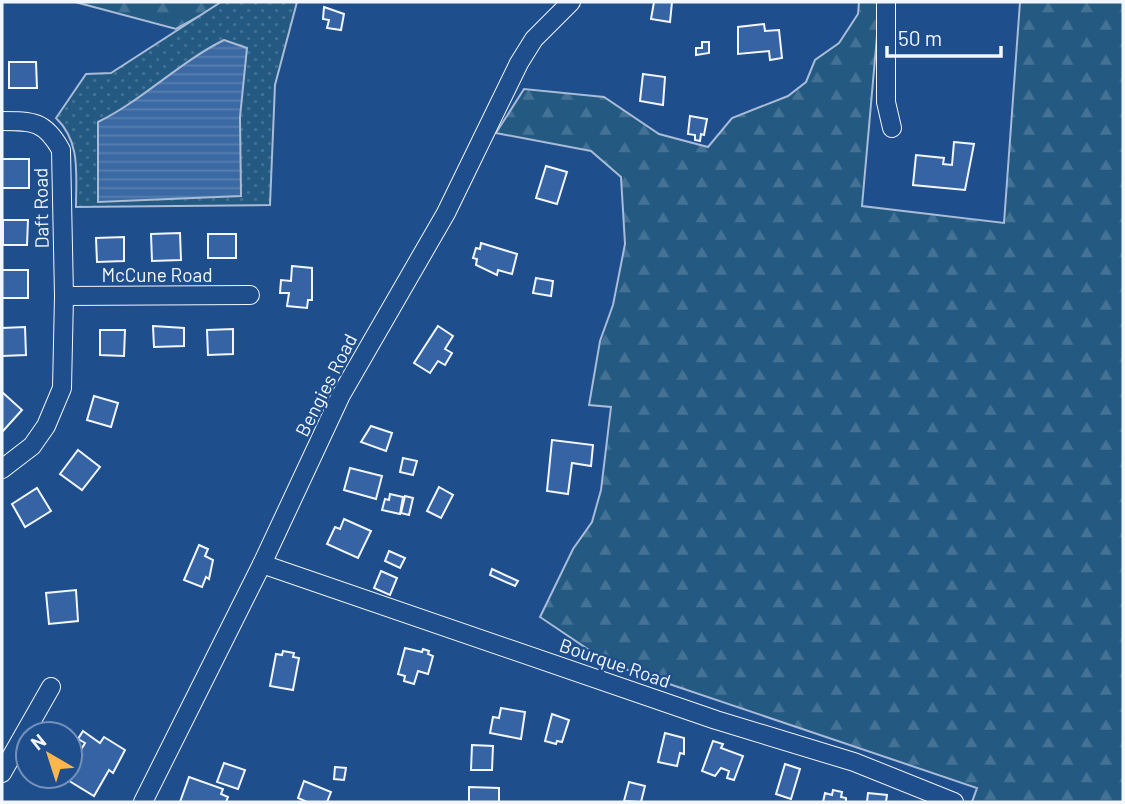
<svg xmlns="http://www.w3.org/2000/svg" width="1125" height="804" viewBox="0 0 1125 804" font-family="Barlow,sans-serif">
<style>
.forest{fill:url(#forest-firs);stroke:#a8bbd7;stroke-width:2}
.park{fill:url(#park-dots);stroke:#a8bbd7;stroke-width:2}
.water{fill:url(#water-rules);stroke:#a8bbd7;stroke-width:2}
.building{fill:#3563a3;stroke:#f2f6ff;stroke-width:2}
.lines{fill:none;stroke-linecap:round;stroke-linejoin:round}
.minor-casing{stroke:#f2f6ff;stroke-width:20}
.minor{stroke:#1f4e8c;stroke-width:18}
.labels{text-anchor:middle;stroke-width:5;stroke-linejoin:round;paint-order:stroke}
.street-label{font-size:19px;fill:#f2f6ff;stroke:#1f4e8c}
</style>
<defs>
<pattern id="forest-firs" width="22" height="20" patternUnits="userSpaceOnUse" patternTransform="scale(1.75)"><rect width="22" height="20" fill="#245a82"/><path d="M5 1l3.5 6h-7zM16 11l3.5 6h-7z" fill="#447295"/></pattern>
<pattern id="park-dots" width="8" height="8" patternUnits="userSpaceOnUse" patternTransform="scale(1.75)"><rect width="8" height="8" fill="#245a82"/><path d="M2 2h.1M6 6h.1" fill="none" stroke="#447295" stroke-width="1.8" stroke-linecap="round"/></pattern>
<pattern id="water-rules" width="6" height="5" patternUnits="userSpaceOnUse" patternTransform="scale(1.75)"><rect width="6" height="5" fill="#3b69a3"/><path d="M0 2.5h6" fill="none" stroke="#587fb1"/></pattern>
</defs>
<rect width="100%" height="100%" fill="#1f4e8c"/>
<g class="forest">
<path d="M75 2H225L176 29Z"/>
<path d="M859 2H880L862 206 1004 223 1020 2H1123V802H972L977 788 610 664 540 617 573 549 592 522 601 490 611 407 589 405 600 341 613 305 625 244 621 177 591 151 496 133 524 89 604 97 659 134 708 147 732 118 788 96 806 82 815 60 839 43 858 14Z"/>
</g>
<path class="park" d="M221 2H297L275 85 270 205 76 207C76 174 81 142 56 118L86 74 111 73Z"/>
<path class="water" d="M224 40 247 48 240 117 241 196 98 202V122C143 100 178 63 224 40Z"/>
<g class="building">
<path d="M654 2H672L670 22 651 19Z"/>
<path d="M324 7 344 14 341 30 327 28 329 20 323 19Z"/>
<path d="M764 24 765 31 779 30 782 58 770 60 769 51 738 54V27Z"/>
<path d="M702 42H709V53L696 55V48H702Z"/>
<path d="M9 62H36L37 88H9Z"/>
<path d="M643 74 665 77 663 105 640 101Z"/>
<path d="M690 116 707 119 704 135 701 134 700 141 695 140V135L688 134Z"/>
<path d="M954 142 974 144 965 190 913 185 916 155 944 158 943 164 952 165Z"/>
<rect x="2" y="159" width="27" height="29"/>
<path d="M546 166 567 172 557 204 536 198Z"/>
<path d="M3 220H28L27 245H3Z"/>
<path d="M180 233 181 260 152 261 151 234Z"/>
<rect x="208" y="234" width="28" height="24"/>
<path d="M124 237V261L97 262 96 238Z"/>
<path d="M481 243 517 254 512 274 498 270 497 275 476 265 477 259 473 258 476 248 480 249Z"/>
<path d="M292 266 312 268V300H308L307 308 287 306 289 293H280L281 280 291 281Z"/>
<rect x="2" y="270" width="26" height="28"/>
<path d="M536 278 553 281 551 296 533 293Z"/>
<path d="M153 326 184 328V346L154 347Z"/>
<path d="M438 326 453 336 445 349 452 353 445 365 438 361 430 373 414 363Z"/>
<path d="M25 327 26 355 2 356V328Z"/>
<path d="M233 329V354L208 355 207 330Z"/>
<path d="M100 330H125L124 356 100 355Z"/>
<path d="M2 392 22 410 3 431 2 430Z"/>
<path d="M94 396 118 403 111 427 87 420Z"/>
<path d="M371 426 392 433 386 451 361 442Z"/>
<path d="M552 440 593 445 591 466 572 463 568 494 547 491Z"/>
<path d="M78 450 100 467 82 490 60 474Z"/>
<path d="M403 458 417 461 413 475 400 472Z"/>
<path d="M350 468 382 476 376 499 344 490Z"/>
<path d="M439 487 453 495 441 518 427 511Z"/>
<path d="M37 488 51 511 25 527 12 504Z"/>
<path d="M390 494 403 497 400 514 382 510 385 499 389 500Z"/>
<path d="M405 496 413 498 409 515 401 513Z"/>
<path d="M344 519 371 531 358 558 327 544 335 527 340 529Z"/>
<path d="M199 545 208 549 205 556 213 560 209 579 206 577 202 587 184 580Z"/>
<path d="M389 551 405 558 400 568 385 561Z"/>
<path d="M492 569 518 581 515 586 490 575Z"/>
<path d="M381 571 397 578 390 595 374 588Z"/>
<path d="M76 590 78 621 49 624 46 593Z"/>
<path d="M405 648 422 652 423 649 429 651 428 654 433 656 428 674 418 671 414 684 404 681 405 676 398 674Z"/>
<path d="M283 651 294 653 293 657 299 658 293 690 270 686 276 654 282 655Z"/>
<path d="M501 708 525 712 521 739 490 733 493 717 499 718Z"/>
<path d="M552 714 569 720 562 742 557 741 556 744 545 741Z"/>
<path d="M83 731 100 743 104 737 125 750 113 773 109 770 94 796 66 779 82 755 79 753 85 743 78 739Z"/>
<path d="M665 733 684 738V754L680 753 677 766 658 762Z"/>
<path d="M713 741 723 744 721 748 743 756 734 780 727 778 729 771 721 768 715 776 702 771Z"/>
<path d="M472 745 493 746 492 770H471Z"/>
<path d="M224 763 245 770 238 789 217 782Z"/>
<path d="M785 764 800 769 791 799 776 794Z"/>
<path d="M335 767 346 768 344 780 334 779Z"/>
<path d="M189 777 223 789 221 794 228 797 226 802H180Z"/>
<path d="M304 781 331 792 327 802H307L298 798Z"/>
<path d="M629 782 645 786 641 802 624 801Z"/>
<path d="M469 787 499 788V802H469Z"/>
<path d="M833 790 842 792 841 797 846 798V802H823L825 793 832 795Z"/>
<path d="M868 793 887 795 886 802H867Z"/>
</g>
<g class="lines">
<g class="minor-casing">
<g id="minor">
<path d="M886 2V102L892 128"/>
<path d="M2 121C33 121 45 121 61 150L64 296 62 388 46 426 32 446 2 469"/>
<path d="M64 296 250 295"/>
<path d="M262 564 716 720 854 762 954 802"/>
<path d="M2 773 51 687"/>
<path d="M143 802 262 564 341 395 446 213 519 63 534 39 571 2"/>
</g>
</g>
<use href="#minor" class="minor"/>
</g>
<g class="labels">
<g class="street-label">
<text transform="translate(41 208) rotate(-91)" y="7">Daft Road</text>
<text x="157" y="282">McCune Road</text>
<text transform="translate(326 385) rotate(-63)" y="7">Bengies Road</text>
<text transform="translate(615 663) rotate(19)" y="7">Bourque Road</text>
</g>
</g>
<rect width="1125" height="804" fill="none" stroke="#f2f6ff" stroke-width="7"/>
<g transform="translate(49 755) rotate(321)"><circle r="33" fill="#1f4e8c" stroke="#7391ba" stroke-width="2"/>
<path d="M0-5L12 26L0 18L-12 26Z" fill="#ffb74d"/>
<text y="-10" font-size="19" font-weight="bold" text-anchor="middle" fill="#f2f6ff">N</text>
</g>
<path d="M887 46v10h114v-10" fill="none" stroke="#f2f6ff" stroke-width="3.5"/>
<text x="898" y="46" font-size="21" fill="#f2f6ff" stroke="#1f4e8c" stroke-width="5" paint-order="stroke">50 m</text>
</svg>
